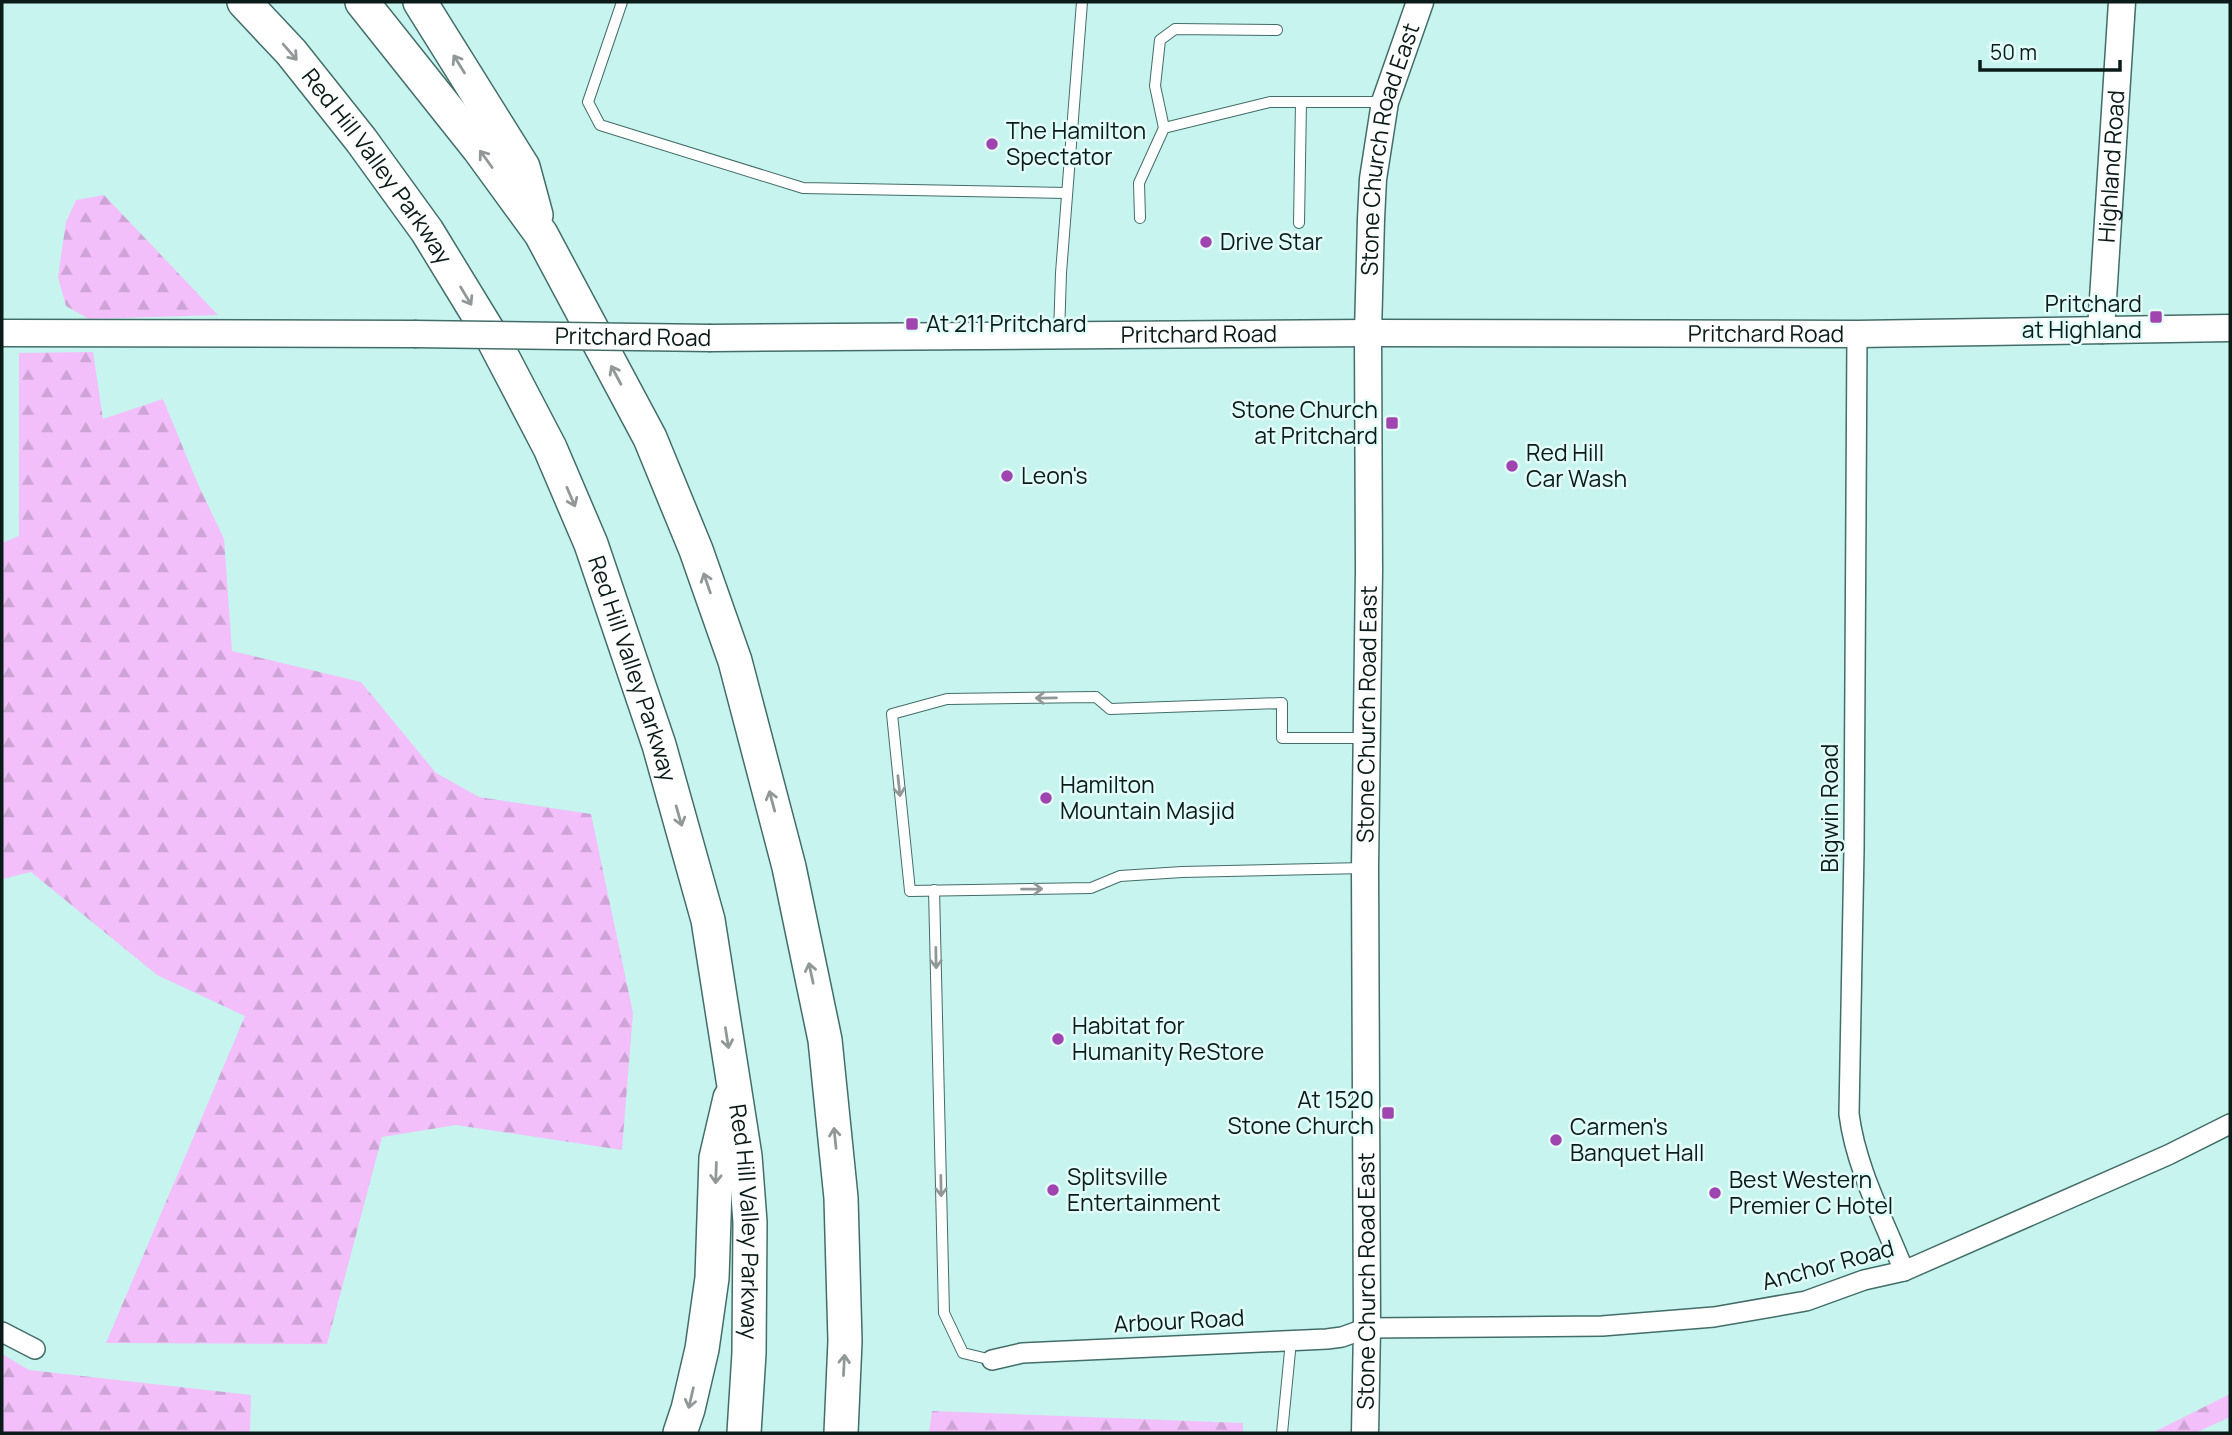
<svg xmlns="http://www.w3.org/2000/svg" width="2232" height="1435" viewBox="0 0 2232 1435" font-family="Manrope,sans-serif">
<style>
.forest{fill:url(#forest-firs)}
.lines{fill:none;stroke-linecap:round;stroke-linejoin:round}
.lane-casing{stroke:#436d68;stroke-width:12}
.street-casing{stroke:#436d68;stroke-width:22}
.secondary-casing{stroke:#436d68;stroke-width:29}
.highway-casing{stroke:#436d68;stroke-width:36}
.lane{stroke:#fff;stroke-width:10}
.street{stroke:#fff;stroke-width:19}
.secondary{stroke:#fff;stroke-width:26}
.highway{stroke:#fff;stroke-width:33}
.secondary-bridge-casing{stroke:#436d68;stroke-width:29;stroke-linecap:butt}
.secondary-bridge{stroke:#fff;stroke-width:26}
.oneway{stroke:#919898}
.poi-dot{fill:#a044af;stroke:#e2fdf9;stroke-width:2.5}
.labels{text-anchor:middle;stroke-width:5;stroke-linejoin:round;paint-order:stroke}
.poi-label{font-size:23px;fill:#0a1b19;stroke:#e2fdf9;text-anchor:start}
.street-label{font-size:23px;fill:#0a1b19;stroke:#e2fdf9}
</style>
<defs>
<pattern id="forest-firs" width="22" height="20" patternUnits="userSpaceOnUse" patternTransform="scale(1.75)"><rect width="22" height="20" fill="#f2bffa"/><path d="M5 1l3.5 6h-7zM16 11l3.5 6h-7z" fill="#cea4d6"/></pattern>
</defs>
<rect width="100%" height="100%" fill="#c7f4ee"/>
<g class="forest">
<path d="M104 195 218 315 89 319 66 306 58 277 66 222 76 200Z"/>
<path d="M93 352 103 419 163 399 197 482 224 539 232 651 361 682 436 773 479 797 591 814 633 1013 622 1150 456 1125 382 1137 327 1344 106 1343 245 1016 157 975 31 872 2 879V543L19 536V353Z"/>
<path d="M2 1354 29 1370 251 1395 250 1433H2Z"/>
<path d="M2230 1394V1417L2195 1433H2152Z"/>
<path d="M932 1411 1243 1423V1433H929Z"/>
</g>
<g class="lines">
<g class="lane-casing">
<g id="lane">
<path d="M622 2 588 102 600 125 803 188 1066 193"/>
<path d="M1164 128 1155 86 1160 40 1175 29 1277 30"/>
<path d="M1140 218 1139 183 1164 128 1270 102H1383"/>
<path d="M1299 223 1301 102"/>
<path d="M1059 335 1061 273 1082 2"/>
<path d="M1364 738H1282V703L1110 709 1096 697 947 699 892 714 910 891 1091 888 1120 876 1182 872 1365 868"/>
<path d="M934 890 944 1313 963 1353 992 1360"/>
<path d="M1282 1433 1291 1341"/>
</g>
</g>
<g class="street-casing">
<g id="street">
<path d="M1857 334 1854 850 1849 1114C1856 1169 1884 1220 1904 1271"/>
<path d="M2 1332 35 1349"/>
<path d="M992 1360 1022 1353 1327 1339 1342 1337 1367 1328 1602 1326 1714 1317 1806 1301 1864 1280 1904 1271 2168 1155 2230 1124"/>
</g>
</g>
<g class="secondary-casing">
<g id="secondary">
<path id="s1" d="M2101 330 2122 2"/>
<path d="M2 333 414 334"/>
<path id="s2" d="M711 338 1368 333 1857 334 2230 328"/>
<path id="s3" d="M1365 1433 1367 1328 1365 868 1369 570 1368 333 1371 219 1373 179 1385 102 1420 2"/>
</g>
</g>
<g class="highway-casing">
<g id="highway">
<path id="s4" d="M244 2 291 52 361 140 427 231 493 339 550 448 591 544 659 745 708 920 745 1156 750 1222 749 1353 744 1433"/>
<path d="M362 2 479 149 541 234 650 438 696 550 735 661 789 867 825 1040 841 1198 845 1341 841 1433"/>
<path d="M420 2 523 167 536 215"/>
<path d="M680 1433 688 1409 702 1349 712 1278 716 1158 730 1098"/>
</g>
</g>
<use href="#lane" class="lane"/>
<use href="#street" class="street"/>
<use href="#secondary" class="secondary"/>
<use href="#highway" class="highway"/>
<g class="secondary-bridge-casing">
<g id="secondary-bridge">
<path id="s5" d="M414 334 711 338"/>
</g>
</g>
<use href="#secondary-bridge" class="secondary-bridge"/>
</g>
<defs><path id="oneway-shaft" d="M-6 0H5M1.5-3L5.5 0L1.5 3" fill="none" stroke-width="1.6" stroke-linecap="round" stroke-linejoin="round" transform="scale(1.75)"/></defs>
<g class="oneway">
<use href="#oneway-shaft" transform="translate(290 52) rotate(49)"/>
<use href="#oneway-shaft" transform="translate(459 64) rotate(-122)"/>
<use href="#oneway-shaft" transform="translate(486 159) rotate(-126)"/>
<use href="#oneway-shaft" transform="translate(466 296) rotate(59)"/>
<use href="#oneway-shaft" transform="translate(616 375) rotate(-118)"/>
<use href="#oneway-shaft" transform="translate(571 497) rotate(67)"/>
<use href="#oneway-shaft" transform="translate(707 583) rotate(-109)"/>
<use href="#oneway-shaft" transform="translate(1046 698) rotate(179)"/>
<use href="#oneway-shaft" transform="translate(899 786) rotate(84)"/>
<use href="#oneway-shaft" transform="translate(772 801) rotate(-105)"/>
<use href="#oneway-shaft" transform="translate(679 816) rotate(74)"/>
<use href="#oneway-shaft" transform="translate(1032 889) rotate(-1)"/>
<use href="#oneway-shaft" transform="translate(936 958) rotate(89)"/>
<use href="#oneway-shaft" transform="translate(811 973) rotate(-102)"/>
<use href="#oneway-shaft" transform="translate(727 1038) rotate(81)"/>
<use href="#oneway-shaft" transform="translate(835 1138) rotate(-96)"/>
<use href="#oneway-shaft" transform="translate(716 1173) rotate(92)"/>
<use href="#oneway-shaft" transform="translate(941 1186) rotate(89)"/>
<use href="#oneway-shaft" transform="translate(844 1365) rotate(-87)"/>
<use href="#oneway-shaft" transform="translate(691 1398) rotate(103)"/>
</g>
<g class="poi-dot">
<circle cx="992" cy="144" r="7"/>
<circle cx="1206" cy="242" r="7"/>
<rect x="2149" y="310" width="14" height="14" rx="3.5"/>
<rect x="905" y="317" width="14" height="14" rx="3.5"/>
<rect x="1385" y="416" width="14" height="14" rx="3.5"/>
<circle cx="1512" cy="466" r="7"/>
<circle cx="1007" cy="476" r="7"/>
<circle cx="1046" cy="798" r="7"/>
<circle cx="1058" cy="1039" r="7"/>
<rect x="1381" y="1106" width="14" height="14" rx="3.5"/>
<circle cx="1556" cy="1140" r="7"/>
<circle cx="1053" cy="1190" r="7"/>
<circle cx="1715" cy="1193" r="7"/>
</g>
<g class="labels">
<g class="poi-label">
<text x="1006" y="139">The Hamilton<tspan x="1006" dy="26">Spectator</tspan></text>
<text x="1220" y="250">Drive Star</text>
<text x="2142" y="312" text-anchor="end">Pritchard<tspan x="2142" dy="26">at Highland</tspan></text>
<text x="926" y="332">At 211 Pritchard</text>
<text x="1378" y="418" text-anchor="end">Stone Church<tspan x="1378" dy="26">at Pritchard</tspan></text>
<text x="1526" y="461">Red Hill<tspan x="1526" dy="26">Car Wash</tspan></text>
<text x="1021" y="484">Leon's</text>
<text x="1060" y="793">Hamilton<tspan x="1060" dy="26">Mountain Masjid</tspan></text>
<text x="1072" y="1034">Habitat for<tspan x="1072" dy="26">Humanity ReStore</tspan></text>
<text x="1374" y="1108" text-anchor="end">At 1520<tspan x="1374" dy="26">Stone Church</tspan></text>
<text x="1570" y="1135">Carmen's<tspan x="1570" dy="26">Banquet Hall</tspan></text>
<text x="1067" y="1185">Splitsville<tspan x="1067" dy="26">Entertainment</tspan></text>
<text x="1729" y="1188">Best Western<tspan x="1729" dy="26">Premier C Hotel</tspan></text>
</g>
<g class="street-label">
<text dy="8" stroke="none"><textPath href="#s3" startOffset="1286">Stone Church Road East</textPath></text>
<text dy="8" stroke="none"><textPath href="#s1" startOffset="164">Highland Road</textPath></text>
<text dy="8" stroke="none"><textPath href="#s4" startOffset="212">Red Hill Valley Parkway</textPath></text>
<text dy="8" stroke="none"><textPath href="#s2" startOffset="488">Pritchard Road</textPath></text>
<text dy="8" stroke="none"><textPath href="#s2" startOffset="1055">Pritchard Road</textPath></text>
<text dy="8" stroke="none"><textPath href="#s5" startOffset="219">Pritchard Road</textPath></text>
<text dy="8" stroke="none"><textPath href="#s4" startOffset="779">Red Hill Valley Parkway</textPath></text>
<text dy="8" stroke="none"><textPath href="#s3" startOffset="719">Stone Church Road East</textPath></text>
<text transform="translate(1830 808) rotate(-90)" y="8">Bigwin Road</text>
<text dy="8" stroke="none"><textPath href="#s4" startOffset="1346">Red Hill Valley Parkway</textPath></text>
<text transform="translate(1828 1265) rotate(-15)" y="8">Anchor Road</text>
<text dy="8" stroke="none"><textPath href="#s3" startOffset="152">Stone Church Road East</textPath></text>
<text transform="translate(1179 1321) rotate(-3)" y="8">Arbour Road</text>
</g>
</g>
<rect width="2232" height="1435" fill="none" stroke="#0a1b19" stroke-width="7"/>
<path d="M1980 60v10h140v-10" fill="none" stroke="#0a1b19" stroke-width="3.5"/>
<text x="1990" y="60" font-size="21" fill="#0a1b19" stroke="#e2fdf9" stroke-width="5" paint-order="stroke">50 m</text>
</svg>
